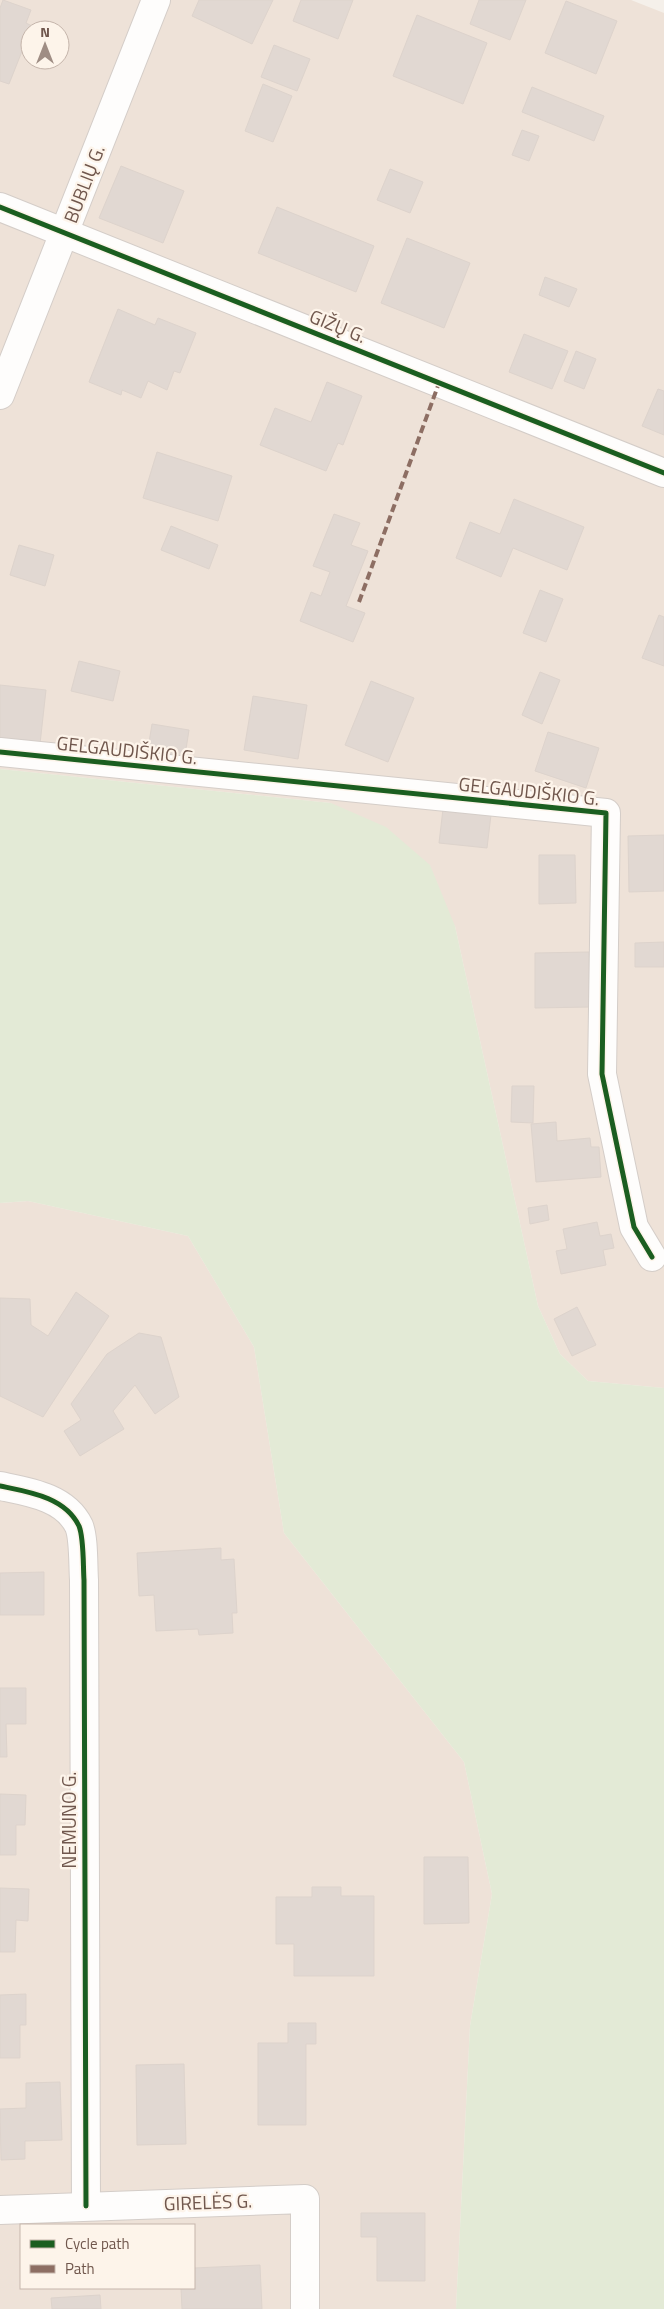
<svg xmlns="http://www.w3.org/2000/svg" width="664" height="2309" viewBox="0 0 664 2309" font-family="'Titillium Web',sans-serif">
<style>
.residential{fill:#eee2d8;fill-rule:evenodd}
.green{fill:#e3ead6}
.building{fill:#e1d8d2;stroke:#ddd3cc}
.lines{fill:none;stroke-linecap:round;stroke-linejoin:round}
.minor-casing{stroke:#d4cdc8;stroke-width:30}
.minor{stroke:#fefdfc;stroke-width:28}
.quiet{stroke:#8d6e63;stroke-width:4;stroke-dasharray:8 4;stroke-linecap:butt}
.cycleway-casing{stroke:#fdf4ea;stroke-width:8}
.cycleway{stroke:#1b5e20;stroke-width:5}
.labels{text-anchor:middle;stroke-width:4.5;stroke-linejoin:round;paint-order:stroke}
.street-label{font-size:19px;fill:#70574d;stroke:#fdf4ea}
</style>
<rect width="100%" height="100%" fill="#f5f0ea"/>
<g class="residential">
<path d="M0 0H631L664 13V1388L588 1381 560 1354 538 1306 455 926 331 803 0 769ZM30 30H60V60H30Z"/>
<path d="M28 1201 188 1236 254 1347 284 1533 464 1762 492 1894 470 2026 456 2309H0V1203ZM21 2225H194V2288H21Z"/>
</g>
<path class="green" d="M0 769 331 803 386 827 430 865 455 926 538 1306 560 1354 588 1381 664 1388V2309H456L470 2026 492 1894 464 1762 284 1533 254 1347 188 1236 28 1201 0 1203Z"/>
<g class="building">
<path d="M3 0 31 10 26 23 32 26 9 84 0 81V8Z"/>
<path d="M199 0H273L252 44 192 16Z"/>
<path d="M301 0H353L338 39 293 21Z"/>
<path d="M479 0H526L510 40 470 24Z"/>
<path d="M566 1 617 21 596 74 545 53Z"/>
<path d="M417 15 487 43 463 104 393 76Z"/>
<path d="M274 45 310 59 297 91 261 77Z"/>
<path d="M263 84 292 96 273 142 245 131Z"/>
<path d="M532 87 604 116 594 141 522 112Z"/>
<path d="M522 130 539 136 529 161 512 155Z"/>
<path d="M121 166 184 191 163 243 99 218Z"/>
<path d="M390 169 423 182 410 213 377 200Z"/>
<path d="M277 207 374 246 356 292 258 253Z"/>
<path d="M407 238 470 263 444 328 381 303Z"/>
<path d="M545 277 577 289 569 307 539 295Z"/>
<path d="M118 309 155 325 158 318 196 333 180 373 174 371 167 390 148 381 141 398 122 390 121 395 89 382Z"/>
<path d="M524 334 568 351 552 389 509 372Z"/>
<path d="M576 351 596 359 584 389 564 381Z"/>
<path d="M327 382 362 396 343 445 338 443 326 471 260 445 275 408 311 422Z"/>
<path d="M658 389 664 391V435L642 426Z"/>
<path d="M157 452 232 476 218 521 143 498Z"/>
<path d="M514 499 584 527 567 570 513 548 501 577 456 558 470 522 500 534Z"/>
<path d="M334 514 360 523 351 545 368 551 346 606 365 613 353 642 300 621 311 592 321 596 330 572 313 566Z"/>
<path d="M171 526 218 545 209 569 161 550Z"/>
<path d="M19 545 54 555 45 586 10 575Z"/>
<path d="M540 590 563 599 546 642 523 633Z"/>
<path d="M659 615 664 617V666L642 658Z"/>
<path d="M79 661 120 671 113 701 71 691Z"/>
<path d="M540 672 560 680 542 724 522 715Z"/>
<path d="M371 681 414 698 388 762 345 745Z"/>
<path d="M0 685 46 690 40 744 0 740Z"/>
<path d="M253 696 307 705 298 759 244 750Z"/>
<path d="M152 724 189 730 184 762 147 755Z"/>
<path d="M548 732 599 748 586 788 535 771Z"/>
<path d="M443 809 491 815 487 848 439 843Z"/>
<path d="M664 835V891L629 892 628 836Z"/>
<path d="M539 855H575L576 903 539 904Z"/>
<path d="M664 942V967H635V943Z"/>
<path d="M589 952 590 1007 535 1008V953Z"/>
<path d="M512 1086H534L533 1123 511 1122Z"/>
<path d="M556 1122 557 1141 590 1138 591 1147H599L601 1177 536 1182 531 1124Z"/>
<path d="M547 1205 549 1220 530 1224 528 1208Z"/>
<path d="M597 1222 600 1236 611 1234 614 1248 603 1250 606 1265 561 1274 556 1251 567 1249 563 1229Z"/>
<path d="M76 1292 109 1316 43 1417 0 1396V1298L30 1299 31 1325 48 1336Z"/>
<path d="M577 1307 596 1345 572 1356 554 1319Z"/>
<path d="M139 1333 161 1337 179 1397 155 1414 135 1385 113 1411 124 1429 80 1456 64 1431 81 1420 71 1404 107 1354Z"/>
<path d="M221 1548V1560L234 1559 237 1613H232L233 1633 199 1635 198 1629 156 1631 154 1595 139 1596 137 1553Z"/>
<path d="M44 1572V1615H0V1573Z"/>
<path d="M0 1688H26V1724H6L7 1757H0Z"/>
<path d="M0 1794 26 1795 25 1825H16V1855H0Z"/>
<path d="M424 1857H468L469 1923 424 1924Z"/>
<path d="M312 1887H341V1896H374V1976H294V1944H276V1897H312Z"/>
<path d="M0 1888 29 1889 28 1921 16 1920 15 1952H0Z"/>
<path d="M26 1994V2025H20V2058H0V1995Z"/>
<path d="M288 2023H316V2044H306V2125H258V2043H288Z"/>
<path d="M184 2064 186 2144 137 2145 136 2065Z"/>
<path d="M60 2082 62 2140 25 2141V2159L1 2160 0 2109 26 2108V2083Z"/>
<path d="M361 2213H425V2281H377V2237H361Z"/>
<path d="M260 2265 262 2309H182L181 2288H194V2268Z"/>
<path d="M100 2295 101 2309H52L51 2298Z"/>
</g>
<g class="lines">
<g class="minor-casing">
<g id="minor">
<path d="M0 207 664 473"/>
<path d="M0 395 156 0"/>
<path d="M0 752 606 813 602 1074 634 1227 652 1257"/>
<path d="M0 1486C29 1492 65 1497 79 1526 84 1538 83 1566 84 1580L86 2206"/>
<path d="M0 2210 305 2199V2309"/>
</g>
</g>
<use href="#minor" class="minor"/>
<path class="quiet" d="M359 602 439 383"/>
<g class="cycleway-casing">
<g id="cycleway">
<path d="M0 207 664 473"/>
<path d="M0 752 606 813 602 1074 634 1227 652 1257"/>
<path d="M0 1486C29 1492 65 1497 79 1526 84 1538 83 1566 84 1580L86 2206"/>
</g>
</g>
<use href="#cycleway" class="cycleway"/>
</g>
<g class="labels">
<g class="street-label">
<text transform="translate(84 184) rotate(-69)" y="7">BUBLIŲ G.</text>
<text transform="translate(338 326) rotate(22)" y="7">GIŽŲ G.</text>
<text transform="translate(127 750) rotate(6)" y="7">GELGAUDIŠKIO G.</text>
<text transform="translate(529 791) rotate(6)" y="7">GELGAUDIŠKIO G.</text>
<text transform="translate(69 1820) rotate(-90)" y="7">NEMUNO G.</text>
<text transform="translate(208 2202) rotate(-2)" y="7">GIRELĖS G.</text>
</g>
</g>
<rect x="20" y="2224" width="175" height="65" fill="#fdf4ea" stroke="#c5b5ab"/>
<rect x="30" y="2240" width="25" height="8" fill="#1b5e20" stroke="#c5b5ab"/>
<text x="65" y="2249" font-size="15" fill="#70574d">Cycle path</text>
<rect x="30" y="2265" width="25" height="8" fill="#8d6e63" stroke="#c5b5ab"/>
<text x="65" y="2274" font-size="15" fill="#70574d">Path</text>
<g transform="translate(45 45)"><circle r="24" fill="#fdf4ea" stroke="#c5b5ab"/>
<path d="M0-4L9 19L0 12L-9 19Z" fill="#9f8d84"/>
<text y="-8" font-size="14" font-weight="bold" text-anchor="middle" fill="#70574d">N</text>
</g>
</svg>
